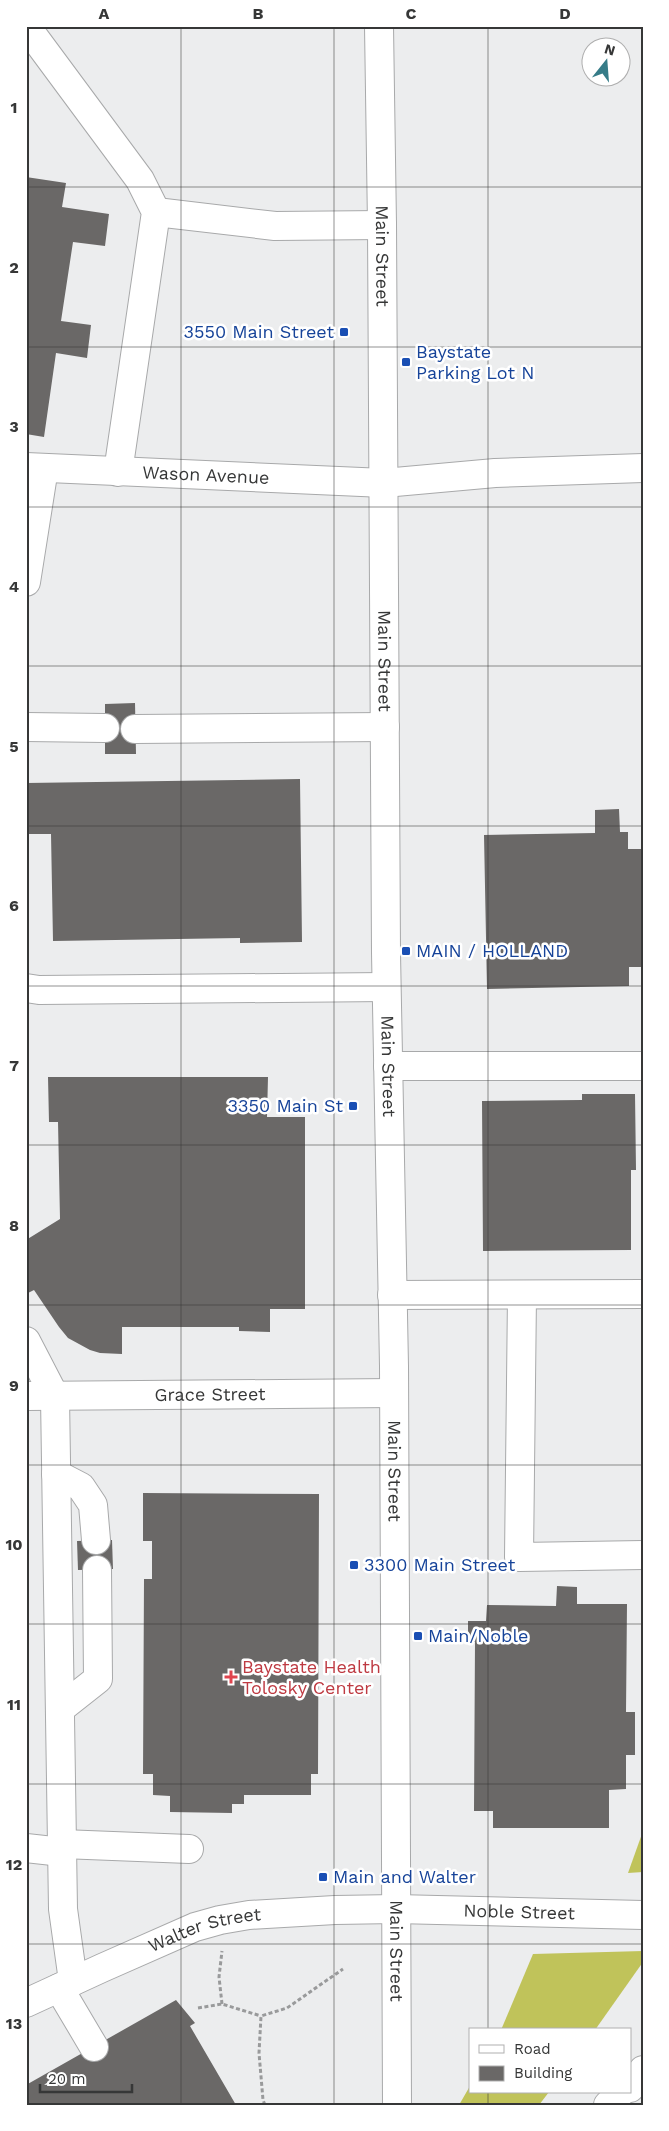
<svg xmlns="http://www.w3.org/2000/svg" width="669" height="2131" viewBox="0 0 669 2131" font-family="'Work Sans',sans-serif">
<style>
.forest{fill:#c0c35a}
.building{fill:#6a6867}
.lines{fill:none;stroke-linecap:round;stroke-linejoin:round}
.minor-casing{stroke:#a8a9aa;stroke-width:30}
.major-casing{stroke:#a8a9aa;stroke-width:30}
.highway-casing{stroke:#a8a9aa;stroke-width:30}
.path{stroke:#999a9b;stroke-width:3;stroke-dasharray:4 2.5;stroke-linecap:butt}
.minor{stroke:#fff;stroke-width:28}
.major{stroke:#fff;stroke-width:28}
.highway{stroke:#fff;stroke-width:28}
.grid{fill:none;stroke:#363737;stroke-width:1;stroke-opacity:0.55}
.transit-dot{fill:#1a4fb4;stroke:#fff;stroke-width:2}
.health-dot{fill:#e0444e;stroke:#fff;stroke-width:2}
.labels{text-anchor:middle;stroke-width:5;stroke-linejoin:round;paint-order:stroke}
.street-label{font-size:18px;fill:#363737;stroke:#fff}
.transit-label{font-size:18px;fill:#164399;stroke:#fff;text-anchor:start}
.health-label{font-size:18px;fill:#be3a42;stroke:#fff;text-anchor:start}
.neatline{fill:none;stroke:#363737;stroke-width:2}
.grid-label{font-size:16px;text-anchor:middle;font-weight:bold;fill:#363737}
</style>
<rect width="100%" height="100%" fill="#ecedee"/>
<g class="forest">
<path d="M643 1831V1872L628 1873Z"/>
<path d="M643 1951V1962L595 2030H501L533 1954Z"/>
<path d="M470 2086V2092H549L539 2105H459Z"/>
</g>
<g class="building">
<path d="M26 177 66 183 62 207 109 214 105 246 73 242 61 321 91 325 87 358 56 353 44 437 26 434Z"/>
<path d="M135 703 136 754H105V704Z"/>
<path d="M300 779 302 942 240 943V938L53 941 51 834H26V783Z"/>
<path d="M619 809 620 832H628V849H641L643 967H629V986L487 989 484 835 595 833V810Z"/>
<path d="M48 1077H268L267 1117H305V1309H270V1332L239 1331V1327H122V1354L100 1353 90 1350 68 1338 59 1327 34 1290 26 1294V1240L60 1219 58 1122H49Z"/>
<path d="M582 1094H635L636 1170H631V1250L483 1251 482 1101 582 1100Z"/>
<path d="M143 1493 319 1494 318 1774H311V1795H244V1804H232V1813L170 1812V1796L153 1795V1774H143L144 1579H152V1541H143Z"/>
<path d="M112 1540 113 1569 78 1570 77 1541Z"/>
<path d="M557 1586 577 1587V1604H627L626 1712H635V1755H626V1789L609 1790V1828H493V1811H474L475 1642H468V1621H486L487 1605 556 1606Z"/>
<path d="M176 2000 195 2023 190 2026 236 2105H26V2085Z"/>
</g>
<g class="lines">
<g class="minor-casing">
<g id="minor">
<path d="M26 26 140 180 156 212 118 472"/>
<path d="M156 212 275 226 382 225"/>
<path d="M384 483 495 473 643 468"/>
<path d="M26 582 44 468"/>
<path d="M26 727 105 728"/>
<path d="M135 729 385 727"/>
<path d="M26 988 39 990 386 987"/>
<path d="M388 1066H643"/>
<path d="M392 1295 643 1294"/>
<path d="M522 1295 519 1557 643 1555"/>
<path d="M26 1341 55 1397 63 1909 73 1981"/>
<path id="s1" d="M26 1396 394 1393"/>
<path d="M56 1474 81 1487 93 1505 96 1540"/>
<path d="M60 1709 98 1679 97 1570"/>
<path d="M62 1844 189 1849"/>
<path d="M26 1848 62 1852"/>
<path d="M59 1988 94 2047"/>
</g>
</g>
<g class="major-casing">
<g id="major">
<path id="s2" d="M379 26 382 225 386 953 394 1366 397 2105"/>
<path id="s3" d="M26 467 384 483"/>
<path id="s4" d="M26 2003 102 1968 195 1927 220 1920 249 1915 335 1910 396 1909 643 1915"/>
</g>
</g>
<g class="highway-casing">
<g id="highway">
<path d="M630 2088 643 2070"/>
<path d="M608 2105 621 2092"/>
</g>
</g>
<g class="path">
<path d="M222 2004 219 1977 222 1951"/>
<path d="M198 2008 222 2004 261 2016"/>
<path d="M265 2105 263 2100 259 2053 261 2016 287 2008 343 1969"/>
</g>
<use href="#minor" class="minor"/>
<use href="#major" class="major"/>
<use href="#highway" class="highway"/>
</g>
<path class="grid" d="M181 26V2105M334 26V2105M488 26V2030M26 187H643M26 347H643M26 507H643M26 666H643M26 826H643M26 986H643M26 1145H643M26 1305H643M26 1465H643M26 1624H643M26 1784H643M26 1944H643M488 2092V2105"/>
<g class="transit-dot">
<rect x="339" y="327" width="10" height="10" rx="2.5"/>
<rect x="401" y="357" width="10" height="10" rx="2.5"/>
<rect x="401" y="946" width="10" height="10" rx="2.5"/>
<rect x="348" y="1101" width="10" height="10" rx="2.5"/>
<rect x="349" y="1560" width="10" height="10" rx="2.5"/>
<rect x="413" y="1631" width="10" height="10" rx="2.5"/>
<rect x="318" y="1872" width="10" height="10" rx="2.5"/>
</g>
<path class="health-dot" d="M228.5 1669.5h5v5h5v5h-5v5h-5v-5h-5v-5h5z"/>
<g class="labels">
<g class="street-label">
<text dy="6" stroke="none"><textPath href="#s2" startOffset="230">Main Street</textPath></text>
<text dy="6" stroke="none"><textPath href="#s3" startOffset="180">Wason Avenue</textPath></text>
<text dy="6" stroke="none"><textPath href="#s2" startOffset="635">Main Street</textPath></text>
<text dy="6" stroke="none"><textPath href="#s2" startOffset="1040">Main Street</textPath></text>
<text dy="6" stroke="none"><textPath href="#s1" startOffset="184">Grace Street</textPath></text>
<text dy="6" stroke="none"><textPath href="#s2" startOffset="1445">Main Street</textPath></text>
<text dy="6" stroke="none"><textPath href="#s4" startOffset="511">Noble Street</textPath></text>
<text dy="6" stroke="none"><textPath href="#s4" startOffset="194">Walter Street</textPath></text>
<text dy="6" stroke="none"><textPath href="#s2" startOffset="1925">Main Street</textPath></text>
</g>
<g class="transit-label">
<text x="334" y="338" text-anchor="end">3550 Main Street</text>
<text x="416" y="358">Baystate<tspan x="416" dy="21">Parking Lot N</tspan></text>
<text x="416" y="957">MAIN / HOLLAND</text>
<text x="343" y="1112" text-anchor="end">3350 Main St</text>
<text x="364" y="1571">3300 Main Street</text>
<text x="428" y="1642">Main/Noble</text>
<text x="333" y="1883">Main and Walter</text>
</g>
<g class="health-label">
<text x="242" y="1673">Baystate Health<tspan x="242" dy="21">Tolosky Center</tspan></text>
</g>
</g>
<rect width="669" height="2131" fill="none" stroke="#ffffff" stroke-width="55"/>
<rect x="469" y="2028" width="162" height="65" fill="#ffffff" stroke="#afafaf"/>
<rect x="479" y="2045" width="25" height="8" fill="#ffffff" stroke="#afafaf"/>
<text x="514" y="2054" font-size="15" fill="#363737">Road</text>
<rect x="479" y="2066" width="25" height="15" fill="#6a6867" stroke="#afafaf"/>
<text x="514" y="2078" font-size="15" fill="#363737">Building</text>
<g transform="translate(606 62) rotate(17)"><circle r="24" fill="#ffffff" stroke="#afafaf"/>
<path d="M0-4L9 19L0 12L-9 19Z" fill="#367c88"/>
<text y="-8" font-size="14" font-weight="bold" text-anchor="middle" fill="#363737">N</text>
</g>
<path d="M40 2084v8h92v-8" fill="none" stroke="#363737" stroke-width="2.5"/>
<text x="48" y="2084" font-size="15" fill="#363737" stroke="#ffffff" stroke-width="4" paint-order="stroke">20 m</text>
<rect x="28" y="28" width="614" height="2076" class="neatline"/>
<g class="grid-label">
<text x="104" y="19">A</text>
<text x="258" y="19">B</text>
<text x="411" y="19">C</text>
<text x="565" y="19">D</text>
<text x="14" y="113">1</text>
<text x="14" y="273">2</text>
<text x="14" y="432">3</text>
<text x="14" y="592">4</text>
<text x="14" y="752">5</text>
<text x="14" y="911">6</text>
<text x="14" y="1071">7</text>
<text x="14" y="1231">8</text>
<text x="14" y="1391">9</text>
<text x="14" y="1550">10</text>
<text x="14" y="1710">11</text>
<text x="14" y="1870">12</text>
<text x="14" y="2029">13</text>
</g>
</svg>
